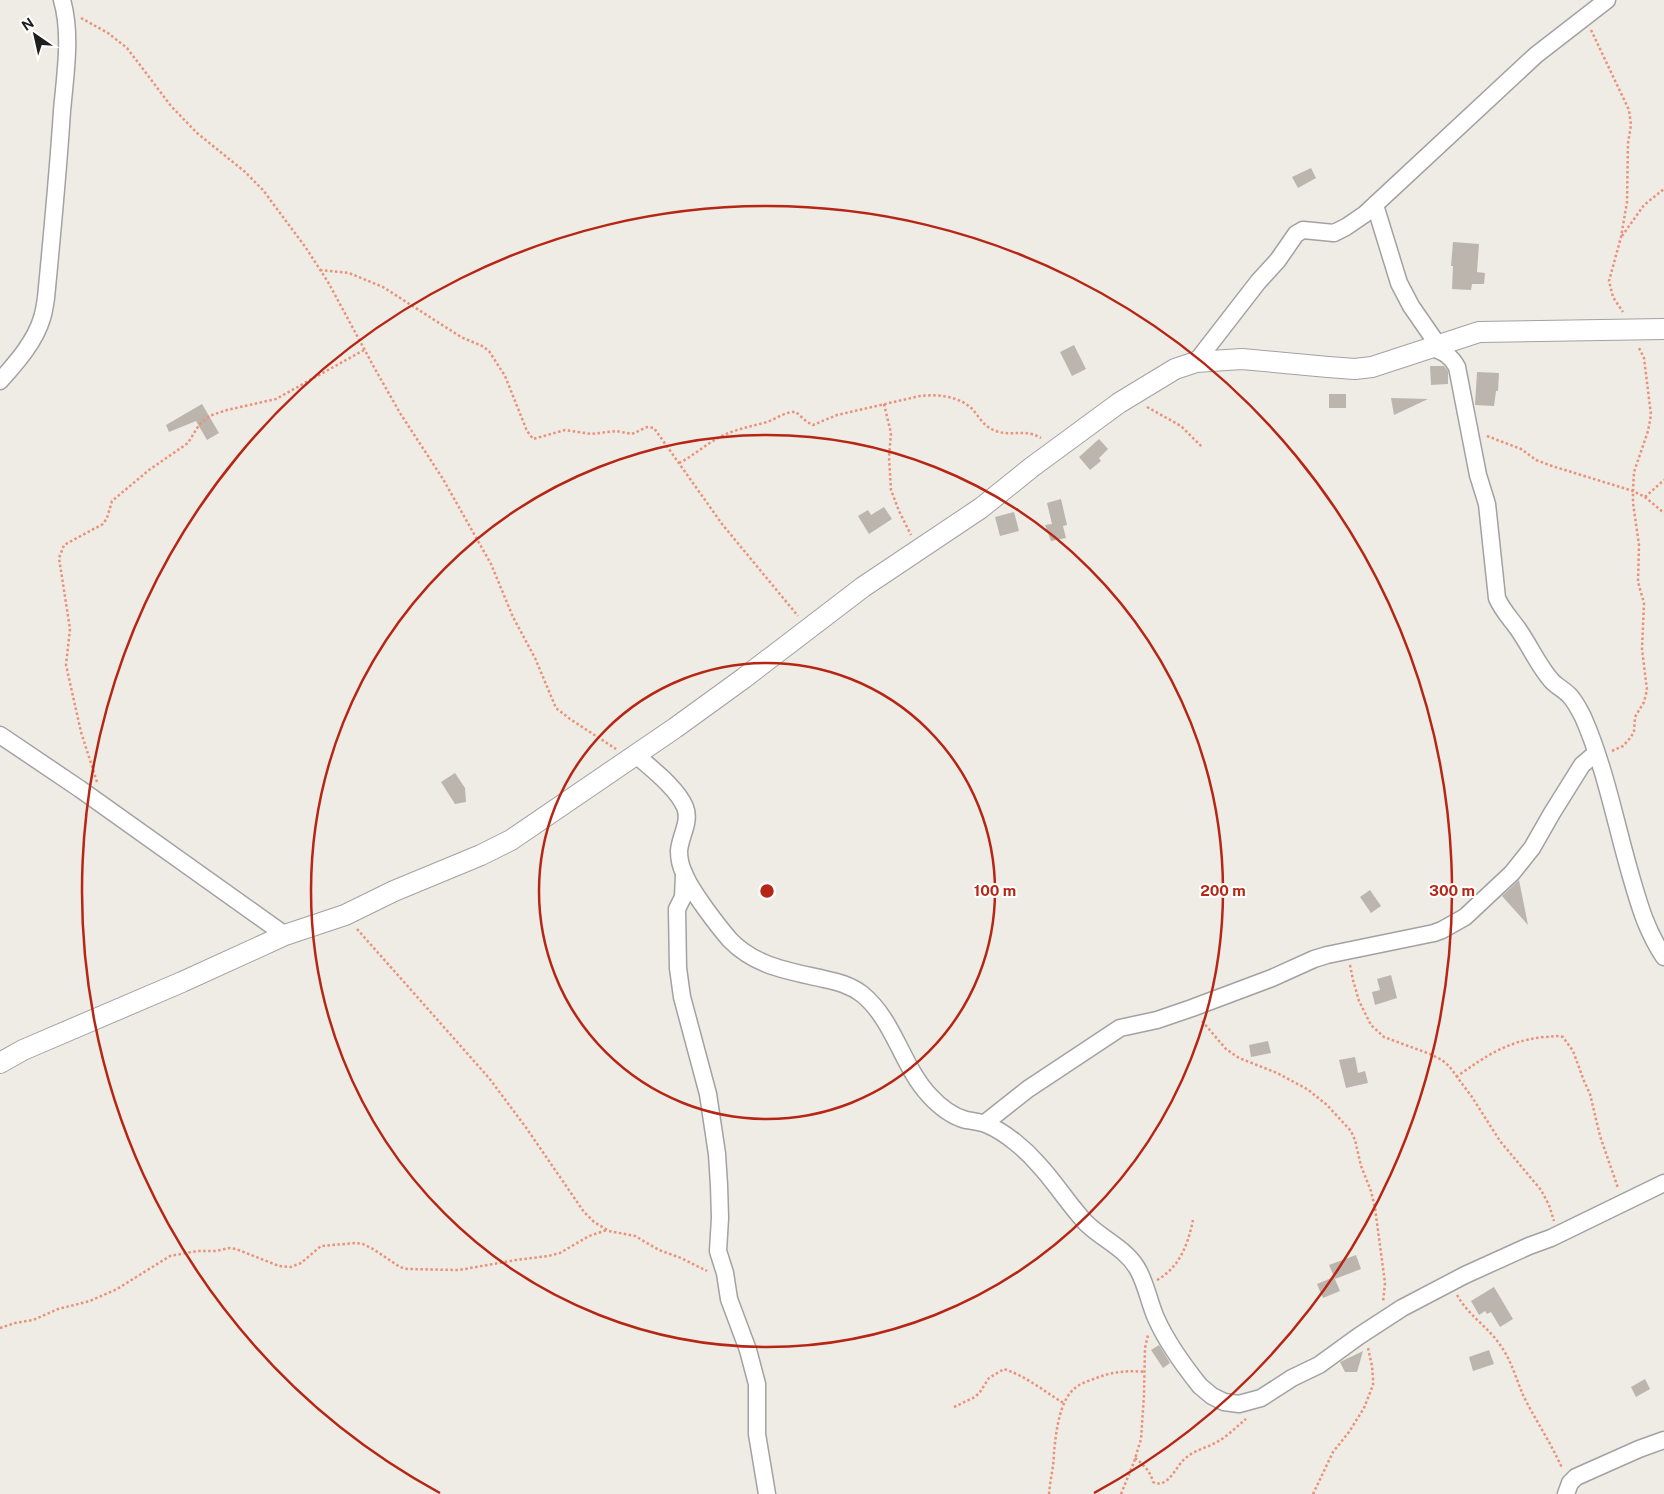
<svg xmlns="http://www.w3.org/2000/svg" width="1664" height="1494" viewBox="0 0 1664 1494" font-family="'Public Sans',sans-serif">
<style>
.building{fill:#bbb5ae}
.lines{fill:none;stroke-linecap:round;stroke-linejoin:round}
.minor-casing{stroke:#a2a2a2;stroke-width:19}
.tertiary-casing{stroke:#a2a2a2;stroke-width:22}
.path{stroke:#eb9179;stroke-width:2.5;stroke-dasharray:2.5 2.5;stroke-linecap:butt}
.minor{stroke:#fff;stroke-width:16}
.tertiary{stroke:#fff;stroke-width:20}
.ring{fill:none;stroke:#b72615;stroke-width:2.5}
.centre{fill:#b72615;stroke:#fff;stroke-width:2.5}
.ring-label{font-size:15px;text-anchor:middle;font-weight:bold;fill:#b72615;stroke:#fff;stroke-width:4;stroke-linejoin:round;paint-order:stroke}
</style>
<rect width="100%" height="100%" fill="#eeece5"/>
<g class="building">
<path d="M1311 168 1316 178 1298 188 1292 177Z"/>
<path d="M1453 242 1479 244 1477 272 1485 273 1484 284H1472L1471 290 1452 289 1453 266H1451Z"/>
<path d="M1074 345 1086 369 1072 376 1060 352Z"/>
<path d="M1430 366H1444L1448 371V384L1431 385Z"/>
<path d="M1477 372 1499 373 1498 391H1496L1494 406 1475 405Z"/>
<rect x="1329" y="394" width="17" height="14"/>
<path d="M1391 398 1428 399 1394 415Z"/>
<path d="M202 404 219 433 207 440 196 421 169 432 166 425Z"/>
<path d="M1099 439 1108 449 1099 458 1101 461 1090 470 1079 457Z"/>
<path d="M1061 499 1067 525 1063 526 1066 538 1051 541 1045 525 1052 524 1047 503Z"/>
<path d="M884 507 892 519 869 534 858 516 868 510 871 515Z"/>
<path d="M1014 512 1019 531 1000 536 995 517Z"/>
<path d="M455 773 465 788 466 802 455 804 441 782Z"/>
<path d="M1519 880 1528 925 1502 896Z"/>
<path d="M1370 890 1381 906 1371 913 1360 897Z"/>
<path d="M1391 975 1397 998 1375 1005 1372 992 1380 990 1377 979Z"/>
<path d="M1268 1041 1271 1053 1251 1057 1249 1045Z"/>
<path d="M1355 1057 1358 1073 1365 1071 1368 1083 1346 1088 1339 1060Z"/>
<path d="M1356 1255 1361 1269 1335 1279 1329 1265Z"/>
<path d="M1334 1277 1340 1291 1323 1298 1317 1284Z"/>
<path d="M1494 1287 1513 1319 1500 1327 1491 1312 1487 1314 1485 1311 1479 1315 1471 1301Z"/>
<path d="M1159 1345 1170 1363 1163 1368 1151 1350Z"/>
<path d="M1489 1350 1494 1364 1473 1371 1469 1357Z"/>
<path d="M1363 1351 1357 1372H1345L1340 1362Z"/>
<path d="M1645 1379 1650 1389 1636 1397 1631 1387Z"/>
</g>
<g class="lines">
<g class="minor-casing">
<g id="minor">
<path d="M1375 205 1399 283 1411 306 1438 345"/>
<path d="M1433 348C1444 352 1451 356 1457 367L1478 475 1487 504 1497 598C1502 610 1511 619 1518 629 1530 646 1538 665 1551 680 1556 686 1563 689 1569 695 1575 701 1579 709 1583 717 1605 767 1615 821 1630 873 1639 904 1646 930 1664 957"/>
<path d="M1196 362 1258 282 1278 260 1296 234 1303 230 1334 233 1346 227 1365 214 1536 55 1607 0"/>
<path d="M0 381C16 363 35 342 42 318 44 312 45 305 46 298 52 236 58 173 62 111 65 76 72 34 62 0"/>
<path d="M0 735 80 789 285 935"/>
<path d="M636 755C652 769 677 788 685 807 691 822 680 836 679 851 679 858 681 867 684 873 690 890 718 926 730 940 756 967 790 971 824 979 838 982 850 985 862 994 894 1020 902 1066 929 1095 939 1106 951 1116 966 1120 973 1121 981 1122 988 1125 1006 1133 1025 1149 1038 1164 1055 1182 1069 1205 1086 1223 1102 1239 1125 1248 1137 1268 1146 1283 1149 1302 1156 1318 1167 1343 1184 1366 1200 1386L1212 1396 1224 1402 1239 1404 1261 1398 1292 1378 1319 1365 1359 1336 1402 1308 1465 1275 1529 1246 1551 1238 1664 1183"/>
<path d="M684 875 683 897 677 909 678 968 682 997 708 1094 717 1154 719 1185 720 1218 718 1251 725 1273 729 1299 748 1350 757 1384V1434L767 1494"/>
<path d="M985 1123 1028 1089 1120 1028 1157 1020 1192 1008 1272 978 1314 959 1327 955 1434 933 1442 930 1465 917 1512 873 1532 848 1552 813 1582 765 1596 753"/>
<path d="M1566 1494 1570 1483 1576 1477 1639 1449 1664 1440"/>
</g>
</g>
<g class="tertiary-casing">
<path id="tertiary" d="M0 1063 23 1050 182 982 285 935 345 915 394 891 481 855 511 840 675 728 744 678 863 587 981 508 1032 467 1119 403 1175 369 1196 362 1242 359 1328 367 1355 369 1372 367 1479 332 1664 329"/>
</g>
<g class="path">
<path d="M81 18 108 33 127 48 171 106 197 133 244 171 263 190 306 248 328 282 375 369 400 413 443 479 491 564 513 617 535 658 556 708 570 719 616 749"/>
<path d="M1591 30 1629 110 1631 125 1628 143 1627 202 1621 237 1609 281 1613 297 1623 312"/>
<path d="M1622 236 1644 205 1664 189"/>
<path d="M320 270 349 273 383 287 461 337 482 346 489 351 505 376 527 431 533 439 565 430 591 434 616 431 632 434 647 427 654 428 722 524 798 616"/>
<path d="M884 404 891 433 889 457 891 490 899 511 911 535"/>
<path d="M1147 407 1181 426 1202 447"/>
<path d="M1487 436 1521 449 1536 460 1552 466 1633 491 1645 497 1664 513"/>
<path d="M679 463C693 456 705 445 718 438 734 429 750 427 767 422 776 419 786 411 796 412L807 422 813 425 837 415 920 396C938 394 961 396 974 411 980 419 986 428 996 431 1012 437 1024 428 1041 438"/>
<path d="M1645 497 1664 480"/>
<path d="M1612 751 1623 746 1631 737 1634 731 1635 717 1644 702 1647 690 1642 649 1644 603 1638 582 1639 545 1633 503V491L1634 472 1648 431 1651 415 1644 358 1638 346"/>
<path d="M97 782 81 732 66 665 70 629 59 558 64 545 103 524 107 518 112 501 149 470 188 443 199 425 209 416 227 410 276 399 364 350"/>
<path d="M357 929 489 1078 527 1129 584 1212 594 1222 609 1231 635 1236 659 1250 681 1258 707 1271"/>
<path d="M1350 965 1353 980 1359 1001 1371 1025 1384 1037 1430 1054 1442 1060 1449 1066 1472 1097 1500 1141 1541 1190 1549 1205 1554 1221"/>
<path d="M1202 1021 1226 1049 1239 1058 1277 1073 1307 1089 1327 1105 1351 1131 1355 1140 1361 1166 1371 1191 1375 1208 1385 1283 1383 1302"/>
<path d="M1456 1077C1486 1056 1507 1041 1544 1037 1551 1037 1557 1035 1563 1037L1573 1051 1584 1081 1590 1094 1600 1136 1618 1188"/>
<path d="M1157 1280C1180 1267 1188 1244 1193 1220"/>
<path d="M1457 1295C1470 1318 1491 1328 1504 1351 1513 1365 1517 1382 1524 1397 1536 1421 1551 1443 1562 1468"/>
<path d="M0 1328 15 1323 33 1320 58 1309 90 1301 117 1289 170 1256 197 1251H216L229 1248 236 1249 279 1266 291 1267 301 1263 321 1246 356 1243 363 1244 373 1249 400 1267 407 1269 459 1270 516 1260 548 1256 560 1253 589 1236 607 1230"/>
<path d="M954 1407 975 1397 980 1392 989 1378 1004 1369C1026 1376 1045 1392 1065 1404"/>
<path d="M1135 1458C1144 1465 1150 1471 1153 1482 1169 1490 1176 1464 1187 1457 1195 1450 1206 1448 1215 1443 1227 1437 1236 1427 1246 1419"/>
<path d="M1049 1494C1050 1480 1054 1466 1054 1452 1056 1433 1059 1401 1075 1388 1081 1383 1089 1381 1096 1378 1112 1372 1128 1370 1145 1372"/>
<path d="M1121 1494 1134 1462 1141 1439 1144 1395 1145 1348 1148 1335"/>
<path d="M1313 1494 1333 1452 1349 1432 1364 1408 1373 1385V1379L1372 1366 1368 1348"/>
</g>
<use href="#minor" class="minor"/>
<use href="#tertiary" class="tertiary"/>
</g>
<g class="ring">
<circle cx="767" cy="891" r="228"/>
<circle cx="767" cy="891" r="456"/>
<path d="M440 1493A685 685 0 1 1 1094 1493"/>
</g>
<circle cx="767" cy="891" r="8" class="centre"/>
<g class="ring-label">
<text x="995" y="896">100 m</text>
<text x="1223" y="896">200 m</text>
<text x="1452" y="896">300 m</text>
</g>
<g transform="translate(35 35) rotate(326)" stroke="#ffffff" stroke-width="4" paint-order="stroke">
<path d="M0-4L9 19L0 12L-9 19Z" fill="#1e1e1e"/>
<text y="-8" font-size="14" font-weight="bold" text-anchor="middle" fill="#1e1e1e">N</text>
</g>
</svg>
